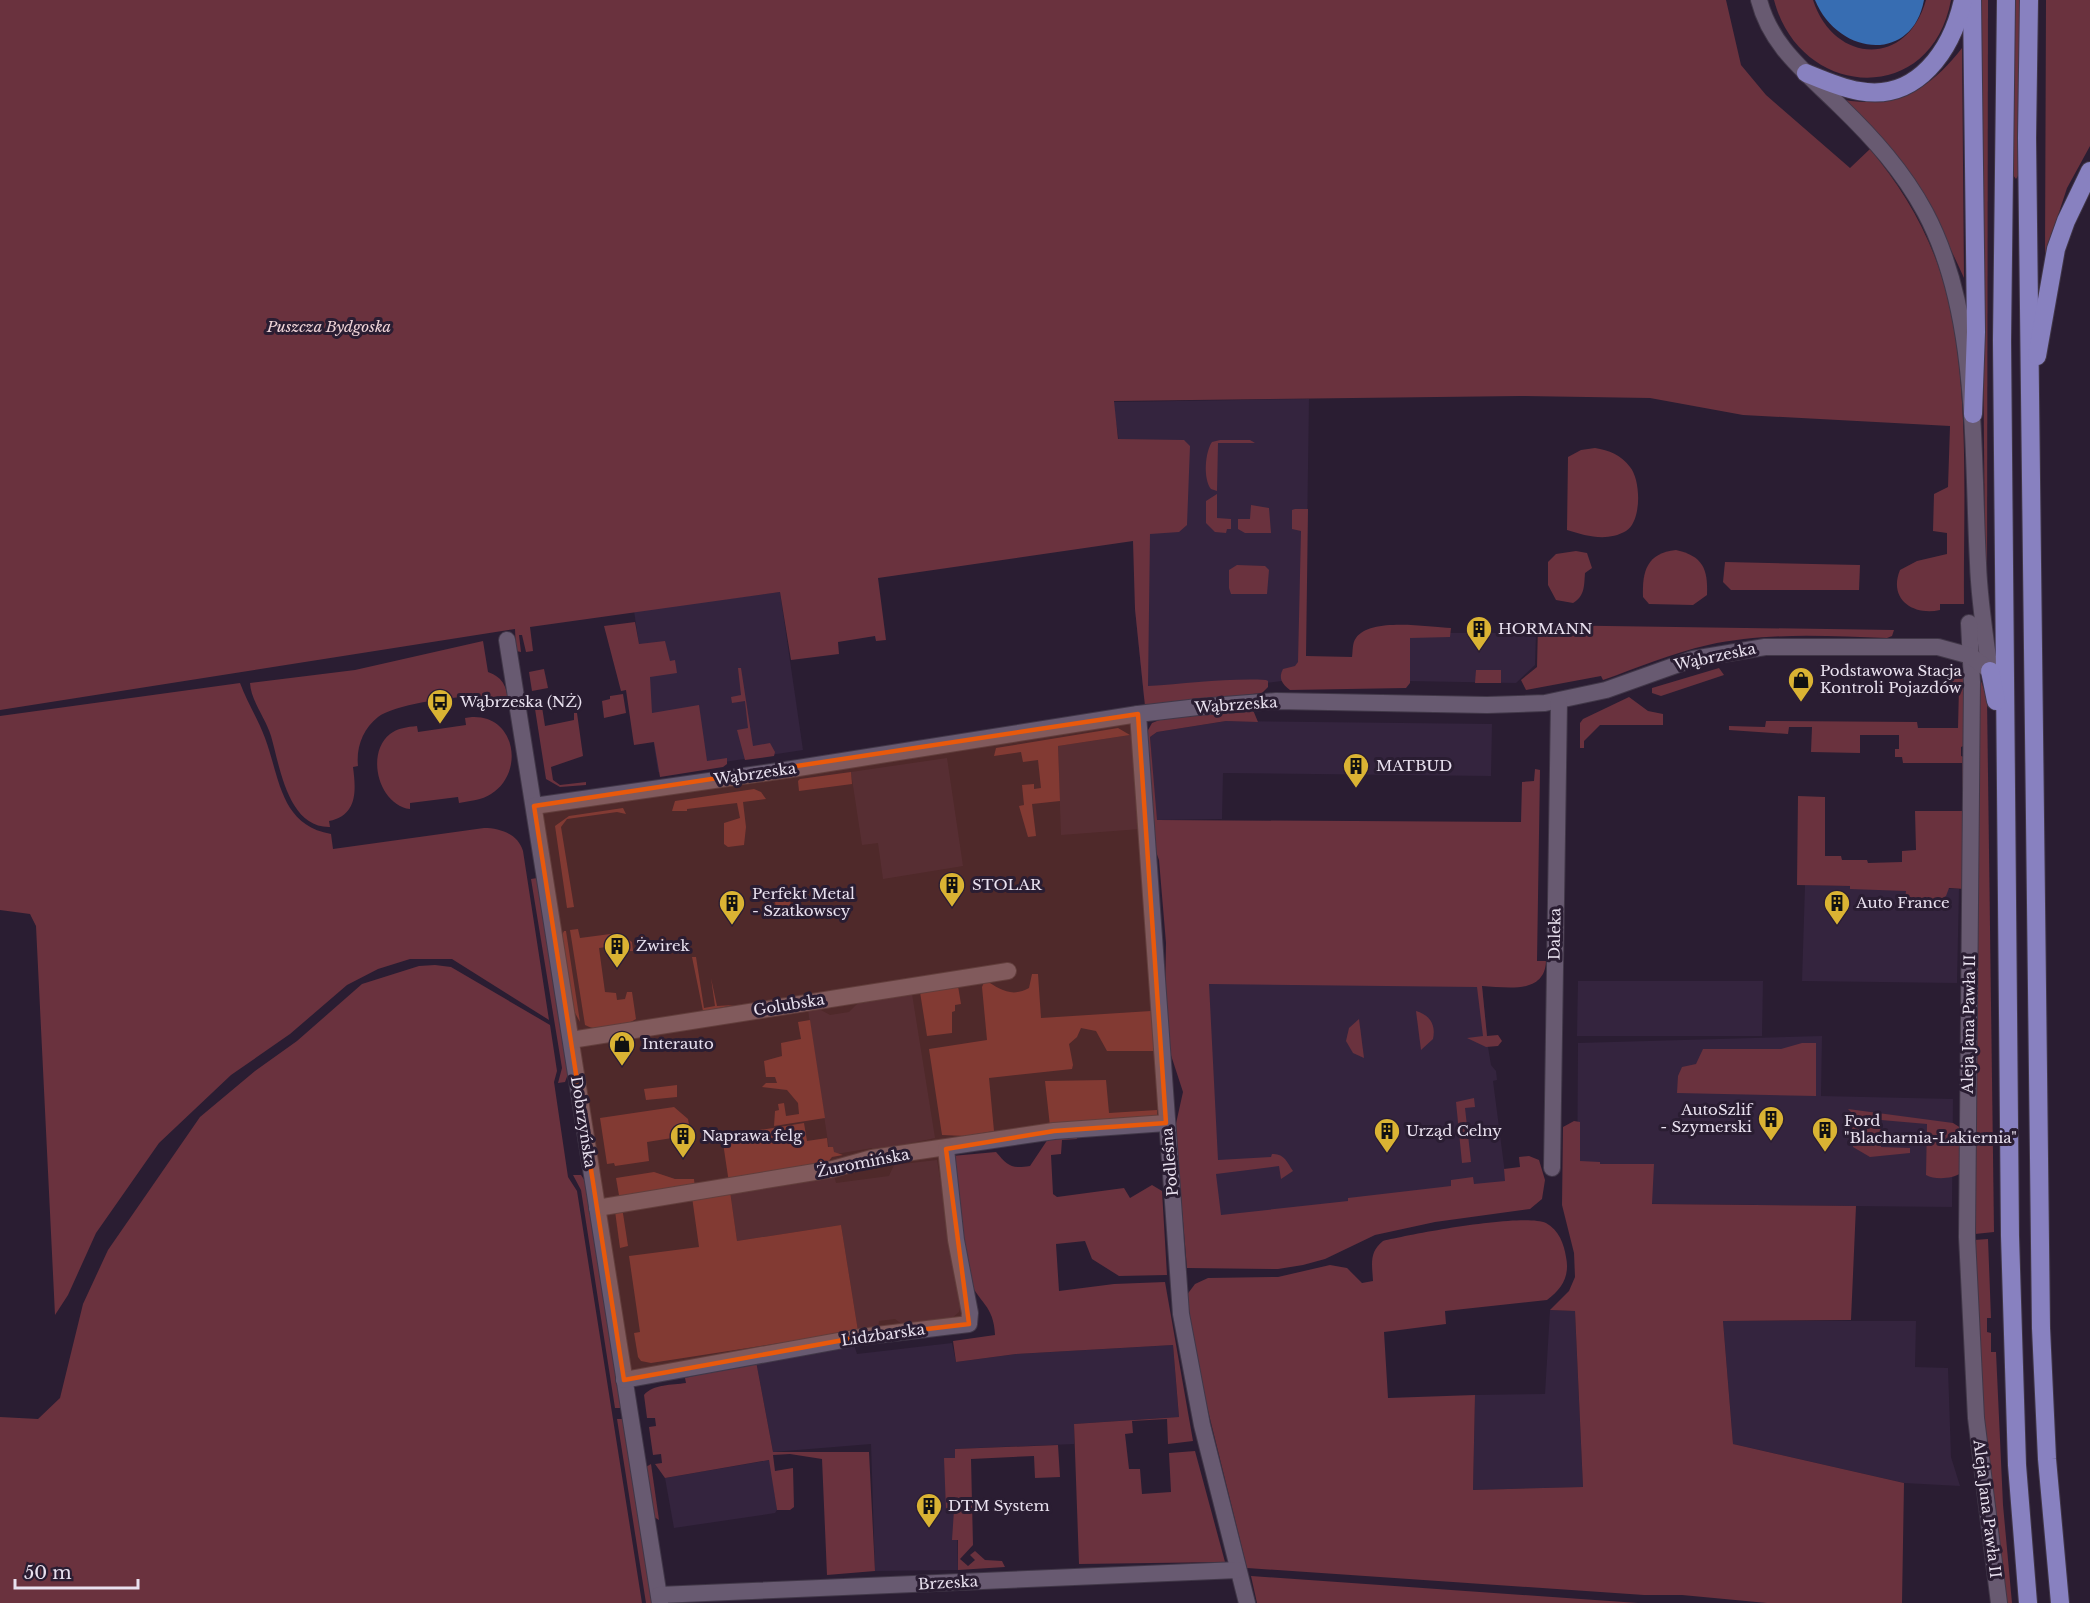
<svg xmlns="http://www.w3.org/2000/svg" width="2090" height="1603" viewBox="0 0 2090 1603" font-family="'Libre Baskerville',serif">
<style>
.built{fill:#34243e}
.green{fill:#6a323e}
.water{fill:#376db2}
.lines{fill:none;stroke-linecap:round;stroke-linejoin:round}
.minor-casing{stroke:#413748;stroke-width:18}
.major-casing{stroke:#413748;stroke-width:20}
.minor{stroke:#685a71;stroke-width:16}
.major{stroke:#8881c0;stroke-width:18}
.marked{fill:#e8590c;fill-opacity:0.2;stroke:#e8590c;stroke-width:4.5;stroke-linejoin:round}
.labels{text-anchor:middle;stroke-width:6;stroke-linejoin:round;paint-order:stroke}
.park-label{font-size:15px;font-style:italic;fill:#eed3d7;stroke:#2a1d32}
.poi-label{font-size:15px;fill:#e9e1ef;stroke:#2a1d32;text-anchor:start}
.street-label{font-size:15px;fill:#e9e1ef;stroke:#2a1d32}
</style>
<rect width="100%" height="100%" fill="#2a1d32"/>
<g class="built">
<path d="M1309 399 1305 678 1144 699 1135 609 1134 541 1113 402Z"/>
<path d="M780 592 803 750 658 772 634 611Z"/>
<path d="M1407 633H1536L1535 665 1516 683 1407 681Z"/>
<path d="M1226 721 1492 724 1491 776 1223 773 1222 819 1156 820 1150 737 1157 732Z"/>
<path d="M1130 735 1133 740 1140 829 1061 835 1058 746Z"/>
<path d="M947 758 963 866 883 879 878 843 862 845 851 772Z"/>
<path d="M1805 885 1959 889 1957 983 1802 981Z"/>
<path d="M1186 978 1482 986 1488 1047 1491 1065 1496 1071 1497 1080 1493 1081 1506 1181 1215 1236Z"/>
<path d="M1578 981H1763L1762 1036H1577Z"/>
<path d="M912 994 935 1138 874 1151 872 1148 830 1155 808 1010 819 1009 830 1015 849 1012 858 1003Z"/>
<path d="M1822 1036 1821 1096 1953 1099 1952 1207 1577 1203 1578 1043Z"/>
<path d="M937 1160 961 1305 959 1312 952 1318 902 1324 895 1319 879 1321 878 1328 858 1331 841 1225 737 1241 730 1191 834 1175 836 1183 889 1176 894 1165Z"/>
<path d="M1550 1310 1575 1311 1583 1487 1473 1490 1475 1395 1545 1394Z"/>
<path d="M1723 1321H1916L1915 1367 1948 1368 1951 1457 1960 1486 1904 1483 1733 1444Z"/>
<path d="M952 1343 956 1362 1016 1354 1173 1345 1179 1417 1074 1424V1444L955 1449 958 1570 875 1571 871 1444 773 1452 756 1361 854 1345 857 1354Z"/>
<path d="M770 1460 777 1510 775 1513 674 1528 665 1478Z"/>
</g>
<g class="green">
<path d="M0 0H1726L1741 65 1766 95 1850 168 1870 149C1900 185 1925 226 1940 271 1972 367 1963 502 1964 604H1940V610C1913 616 1888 599 1900 570L1917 561 1947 554V533L1933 531 1934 494 1948 487 1950 426 1743 415 1650 398 1521 396 1114 401 1118 439 1184 440 1190 446 1187 525 1179 532 1150 534 1148 686C1187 684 1226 678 1266 680L1268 681V687L1262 693 1145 706 1135 609 1133 541 878 578 886 640 876 641 875 636 838 642 839 654 791 660 780 592 530 627 533 651 526 652 522 635H519L521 652 516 651 515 629 0 710Z"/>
<path d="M1774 0H1813C1834 64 1907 68 1926 0H1951C1931 108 1800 99 1774 0Z"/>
<path d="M1980 0H1988L1987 596 1985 555Z"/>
<path d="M2013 0H2020L2019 174 2016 179 2013 175Z"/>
<path d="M2046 0H2090V146L2067 188 2045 255Z"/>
<path d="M1962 48 1964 278C1932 207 1902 154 1845 100 1898 109 1931 88 1962 48Z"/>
<path d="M1220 440H1250L1255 443H1218L1217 491 1211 489C1203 479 1205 452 1212 442Z"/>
<path d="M1595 448C1609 450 1621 455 1630 467 1641 480 1642 521 1626 531 1607 542 1586 536 1567 530L1568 457 1581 450Z"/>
<path d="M1217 494V518L1231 519V529H1227L1226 533 1215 532 1206 523V501Z"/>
<path d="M1251 505 1269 508 1271 533H1245L1238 529V519H1250Z"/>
<path d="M1295 509H1308L1306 656 1352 657C1353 651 1352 643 1356 638 1370 617 1428 627 1451 628L1450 637 1410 638V683L1406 688 1290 690C1282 684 1278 678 1283 669L1295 666 1298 662 1301 531 1292 529V510Z"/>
<path d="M1676 550C1703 556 1708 569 1707 595L1693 605 1649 604 1643 597C1642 571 1647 553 1676 550Z"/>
<path d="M1576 551 1587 553 1592 568 1585 573C1584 586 1585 596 1573 603L1556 600 1548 585V562L1556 554Z"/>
<path d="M1725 562 1860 565 1859 590H1731L1723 582Z"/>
<path d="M1237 565 1265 566 1269 570 1267 594H1231L1229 588V570Z"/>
<path d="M635 622 639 644 665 641 670 661 675 660 677 673 650 677 652 713 699 705 707 761 727 758V764L723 767 660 777 654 742 634 745 626 690 621 691 604 626Z"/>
<path d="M1538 625 1894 630 1892 636 1887 638C1827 636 1766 632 1708 645 1672 653 1637 668 1603 680L1601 676 1526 690 1521 680 1537 667Z"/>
<path d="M483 641 488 672C505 678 507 689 509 706 503 701 496 698 488 697 466 694 396 703 378 717 363 729 356 747 358 766L353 767C356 790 358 815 329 821L330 827C288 828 280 767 271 736 266 719 251 701 250 683L355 670Z"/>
<path d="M738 668H741L753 746 770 743 775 752 774 756 745 760 737 730 748 728 745 701 732 703 731 697 741 695Z"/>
<path d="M1719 668 1724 675 1661 696 1652 693V688Z"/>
<path d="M544 669 548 688 532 691 529 672Z"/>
<path d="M1476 670H1501V683H1475Z"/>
<path d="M1958 674 1967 681 1966 745 1961 747V756L1964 757 1965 785 1962 788V763H1903L1902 757H1895V749H1899V735H1860V753L1811 752 1812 727H1789L1788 734 1729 730V726L1765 727 1766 721 1917 722 1918 728H1958L1959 687 1943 686 1947 676Z"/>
<path d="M1980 678 1987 698 1994 1232 1975 1234Z"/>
<path d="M240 683C247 702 258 719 265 738 280 778 280 825 331 834L333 849 484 828C500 828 518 834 523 851L549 1020 452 959H410L378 969 347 985 290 1034 231 1075 159 1143 96 1233 68 1295 55 1315 36 926 30 914 0 910V716Z"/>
<path d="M623 694 626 713 604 718 602 701 610 699V696Z"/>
<path d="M1629 697 1648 711 1663 714V725H1600L1584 741V748H1580V723L1583 719Z"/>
<path d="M542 707 545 726 574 720V713H577L583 756 551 767 553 780 560 785 586 782V785L560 787 546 779 535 709Z"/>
<path d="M1253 710 1258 722 1226 721 1157 732 1150 737 1157 820 1521 822 1522 782 1534 781 1535 769 1540 770 1537 961H1546C1545 995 1506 987 1482 986L1487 1036 1498 1035 1502 1041 1498 1046 1486 1047 1467 1038 1483 1036 1477 987 1209 984 1218 1160 1271 1157 1272 1154C1284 1153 1287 1162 1293 1171L1281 1179 1279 1166 1216 1174 1221 1215 1348 1201V1198L1451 1186V1180L1473 1177 1474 1184 1505 1181 1504 1169 1520 1167 1519 1157 1529 1156 1539 1160 1545 1180 1542 1199 1530 1209 1435 1222 1375 1235 1325 1259 1303 1265 1278 1269 1187 1268 1175 1128 1183 1092 1169 1049 1165 997 1166 943 1159 860 1155 849 1147 732 1152 723 1162 719Z"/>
<path d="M472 717C516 715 525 773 491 794 482 800 470 801 459 803L458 797 410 803V809C379 805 365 754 390 734 398 728 407 727 417 726L418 732 466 725 465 718Z"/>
<path d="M1118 728 1130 735 1058 746 1060 801 1032 804 1036 836 1028 837 1019 806 1024 805 1022 785 1034 784V789L1041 788 1038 760 1023 762 1021 752 994 756 996 748Z"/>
<path d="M851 772 852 784 799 791 798 781 800 779Z"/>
<path d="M754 789 761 792 766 799 743 802 746 827 744 845 728 847 724 844V823L740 818 737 803 687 809V811H672L675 801Z"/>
<path d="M1798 796 1825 797V856H1841L1842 860H1867L1868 863 1902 862V851L1916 850 1915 811H1963L1965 889 1949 888 1946 896 1937 901 1905 899 1906 891 1850 889V886L1797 885Z"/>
<path d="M623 808 626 814 617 812 567 819 561 827 574 907 567 908 555 826 569 816Z"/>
<path d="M537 878 568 1074 565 1082 558 1083 562 1068 531 879Z"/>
<path d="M789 893 792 913 777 915 774 895Z"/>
<path d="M578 929 580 938 618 933 632 942 633 951H630L629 944 599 948 605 992 616 993 617 1000 625 999 627 992H632L636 1019C623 1027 600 1033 585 1025L570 930Z"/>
<path d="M564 931H566L580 1022 574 1011 562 935Z"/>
<path d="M692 957H696L704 1008 715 1006 711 978 717 1006 734 1005 703 1011Z"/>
<path d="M435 965 451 967 550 1025 557 1071 554 1082 568 1177 577 1191 642 1603H0V1417L38 1419 60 1398 83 1304 108 1250 200 1117 255 1071 297 1041 362 984 419 966Z"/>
<path d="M1032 974H1038L1041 1018 1151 1011 1154 1051H1107L1096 1031 1081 1028 1077 1037 1069 1044 1073 1065 1072 1069 989 1078 994 1131 965 1136 942 1135 929 1049 987 1040 982 987 985 980C1000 989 1011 998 1029 988Z"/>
<path d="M958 986 961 1004 955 1005V1011L952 1012V1033L927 1036 920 992Z"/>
<path d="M1416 1011C1430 1015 1436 1025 1433 1039L1421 1050Z"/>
<path d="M1359 1019 1364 1058 1353 1053 1346 1041 1349 1028Z"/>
<path d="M810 1020 825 1118 774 1126 775 1111 779 1110 778 1104 784 1103 786 1116 799 1114 798 1103 787 1090 762 1087 766 1083H777L775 1077H766L764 1061 782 1056 781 1043 801 1039 798 1022Z"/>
<path d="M1802 1043H1816V1096L1677 1093 1678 1076 1682 1067 1696 1064 1703 1049H1781Z"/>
<path d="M1106 1080 1109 1113 1157 1110V1116L1050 1126 1045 1081Z"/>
<path d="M677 1085V1097L646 1100 644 1089Z"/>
<path d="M1474 1098 1475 1107 1465 1108 1471 1162 1462 1163 1456 1102Z"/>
<path d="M674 1107 688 1119 691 1135 647 1142 649 1161 615 1166 614 1163 607 1164 600 1118Z"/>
<path d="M1848 1109 1953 1123 1961 1128V1173C1952 1179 1935 1180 1926 1175L1927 1124 1881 1120V1147L1910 1148V1153L1870 1157 1853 1147 1851 1112Z"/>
<path d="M1574 1121 1580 1122V1161L1600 1162V1164H1654L1652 1204 1856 1206 1851 1320 1723 1321 1733 1444 1904 1483 1902 1603H1767L1682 1595H1644L1247 1568 1193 1350 1186 1296 1195 1284 1208 1278 1278 1277 1330 1265 1347 1268 1362 1283 1373 1281C1372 1264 1369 1252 1383 1241 1412 1234 1522 1213 1546 1223 1559 1230 1564 1244 1566 1257 1570 1276 1562 1289 1547 1300L1445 1311 1446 1324 1384 1332 1388 1398 1475 1395 1473 1490 1583 1487 1575 1311 1550 1310 1569 1291 1575 1277 1574 1253 1562 1205 1563 1127Z"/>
<path d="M804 1123 807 1141 827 1138 828 1147H833L834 1152 843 1155 832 1157 824 1167 729 1183 722 1136Z"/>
<path d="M1076 1135 1077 1139 1062 1140 1061 1154 1051 1155 1053 1194 1057 1197 1124 1188 1130 1198 1152 1185 1162 1191 1167 1275 1119 1276 1092 1259 1085 1241 1056 1244 1059 1291 1114 1284 1165 1282 1193 1441 1168 1444 1167 1419 1132 1421 1133 1433 1125 1434 1129 1469H1140L1142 1494 1171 1492 1169 1453 1195 1451 1225 1562 1079 1564 1074 1424 1179 1417 1173 1345 1016 1354 956 1362 953 1341 995 1335C994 1305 978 1302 970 1281 956 1242 957 1197 952 1156L996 1152C1008 1166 1011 1169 1030 1166L1048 1139Z"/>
<path d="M654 1172 675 1179H694L695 1188 620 1201 616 1178Z"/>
<path d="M573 1175H581L585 1181 621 1408H615L581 1190Z"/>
<path d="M730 1191 737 1241 841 1225 858 1331 651 1363 641 1361 638 1357 634 1333 640 1332 629 1256 699 1247 692 1197Z"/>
<path d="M622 1207 628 1246 620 1248 615 1211Z"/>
<path d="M1988 1239 1991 1318H1987V1332L1991 1333V1352H1996L2003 1505 2012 1603H2004L1984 1459 1974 1240Z"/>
<path d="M756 1361 773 1452H869L875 1571 827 1575 822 1459 790 1454 773 1455 775 1471 793 1468 794 1507 790 1510H777L769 1460 665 1478 655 1464 662 1463 661 1454 653 1455 649 1427 656 1426 655 1418H647L644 1395C653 1384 672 1385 686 1383L685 1378Z"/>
<path d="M617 1419H623L652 1603H646Z"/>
<path d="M1058 1445 1060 1477 1035 1478 1034 1456 971 1459 973 1545 960 1559 968 1566 975 1560 970 1555 975 1551 985 1560 1002 1561 1005 1567 958 1570V1540H952L954 1510 946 1509 944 1458H955V1449Z"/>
<path d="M651 1464 659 1520 654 1517 646 1467Z"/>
<path d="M1251 1576 1638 1603H1257Z"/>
</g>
<path class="water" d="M1815 0H1924C1912 64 1838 56 1815 0Z"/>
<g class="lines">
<g class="minor-casing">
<g id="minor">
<path d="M1759 0C1771 47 1807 73 1840 106 1873 138 1903 171 1925 212 1979 313 1972 451 1978 563 1979 599 1985 636 1990 671"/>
<path d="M1969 623 1972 682 1967 1237 1976 1418 1999 1603"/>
<path d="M507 640 660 1603"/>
<path d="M1138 714 1181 1314 1202 1425 1247 1603"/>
<path d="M534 806 792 769 1138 714 1198 707 1276 701 1487 705 1545 703 1606 690 1693 659 1765 647H1938L1971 656 1990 671"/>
<path d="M571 1040 1008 971"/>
<path d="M1552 1168 1559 701"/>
<path d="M597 1208 833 1169 872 1158 1054 1131 1166 1123"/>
<path d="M624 1380 860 1337 969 1324 970 1313 956 1240 946 1149"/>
<path d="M659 1595 1238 1570"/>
</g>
</g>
<g class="major-casing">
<g id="major">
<path d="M1972 0 1976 332 1973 414"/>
<path d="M2006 0 2002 341 2010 1236 2017 1465 2028 1603"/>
<path d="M2029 0 2027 138 2041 1328 2047 1459 2060 1603"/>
<path d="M1806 73C1823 80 1841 88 1859 91 1918 102 1952 49 1963 0"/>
<path d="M2037 356 2056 249 2066 221 2090 171"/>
<path d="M1990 671 1996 701"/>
</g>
</g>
<use href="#minor" class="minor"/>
<use href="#major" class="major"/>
</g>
<path class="marked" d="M1138 714 1166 1123 1054 1131 946 1149 969 1324 860 1337 624 1380 534 806Z"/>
<defs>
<g id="building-pin" transform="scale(1.35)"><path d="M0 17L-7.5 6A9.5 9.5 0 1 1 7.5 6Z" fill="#dab333" stroke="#2a1d32"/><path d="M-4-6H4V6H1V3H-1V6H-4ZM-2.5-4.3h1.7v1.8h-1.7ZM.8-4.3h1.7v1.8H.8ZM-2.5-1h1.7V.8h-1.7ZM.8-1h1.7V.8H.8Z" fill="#111"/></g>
<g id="shop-pin" transform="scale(1.35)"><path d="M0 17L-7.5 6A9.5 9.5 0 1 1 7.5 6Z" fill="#dab333" stroke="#2a1d32"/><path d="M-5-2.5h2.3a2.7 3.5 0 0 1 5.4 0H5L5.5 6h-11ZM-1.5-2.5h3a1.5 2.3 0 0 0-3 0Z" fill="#111"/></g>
<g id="bus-pin" transform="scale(1.35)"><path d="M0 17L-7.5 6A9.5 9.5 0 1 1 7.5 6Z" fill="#dab333" stroke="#2a1d32"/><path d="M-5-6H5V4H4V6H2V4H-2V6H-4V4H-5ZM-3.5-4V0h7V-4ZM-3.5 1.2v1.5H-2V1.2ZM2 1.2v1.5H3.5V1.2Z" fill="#111"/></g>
</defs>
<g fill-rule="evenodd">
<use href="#building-pin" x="1479" y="629"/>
<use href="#shop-pin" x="1801" y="680"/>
<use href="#bus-pin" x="440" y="702"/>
<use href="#building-pin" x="1356" y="766"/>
<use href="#building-pin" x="952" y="885"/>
<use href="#building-pin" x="732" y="903"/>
<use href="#building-pin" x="1837" y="903"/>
<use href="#building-pin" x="617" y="946"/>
<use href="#shop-pin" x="622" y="1044"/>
<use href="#building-pin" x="1771" y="1119"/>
<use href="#building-pin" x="1825" y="1130"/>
<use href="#building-pin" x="1387" y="1131"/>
<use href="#building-pin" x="683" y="1136"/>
<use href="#building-pin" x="929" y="1506"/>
</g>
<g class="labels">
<g class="park-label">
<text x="329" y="332">Puszcza Bydgoska</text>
</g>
<g class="poi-label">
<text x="1498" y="634">HORMANN</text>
<text x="1820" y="676">Podstawowa Stacja<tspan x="1820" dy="17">Kontroli Pojazdów</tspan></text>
<text x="460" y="707">Wąbrzeska (NŻ)</text>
<text x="1376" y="771">MATBUD</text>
<text x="972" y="890">STOLAR</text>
<text x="752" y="899">Perfekt Metal<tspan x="752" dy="17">- Szatkowscy</tspan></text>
<text x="1856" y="908">Auto France</text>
<text x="636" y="951">Żwirek</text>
<text x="642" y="1049">Interauto</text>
<text x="1752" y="1115" text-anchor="end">AutoSzlif<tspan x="1752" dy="17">- Szymerski</tspan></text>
<text x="1844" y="1126">Ford<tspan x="1844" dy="17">"Blacharnia-Lakiernia"</tspan></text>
<text x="1406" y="1136">Urząd Celny</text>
<text x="702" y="1141">Naprawa felg</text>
<text x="948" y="1511">DTM System</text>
</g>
<g class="street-label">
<text transform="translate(1715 657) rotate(-12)" y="5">Wąbrzeska</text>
<text transform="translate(1236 705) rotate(-4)" y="5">Wąbrzeska</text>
<text transform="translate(755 774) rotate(-8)" y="5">Wąbrzeska</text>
<text transform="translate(1555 934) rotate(-89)" y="5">Daleka</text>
<text transform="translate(789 1005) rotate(-9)" y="5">Golubska</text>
<text transform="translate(1969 1024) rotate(-89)" y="5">Aleja Jana Pawła II</text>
<text transform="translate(583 1122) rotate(81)" y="5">Dobrzyńska</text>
<text transform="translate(1170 1162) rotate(-95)" y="5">Podleśna</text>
<text transform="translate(863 1163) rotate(-11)" y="5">Żuromińska</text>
<text transform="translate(883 1335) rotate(-8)" y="5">Lidzbarska</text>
<text transform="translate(1987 1509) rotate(83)" y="5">Aleja Jana Pawła II</text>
<text transform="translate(948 1583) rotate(-3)" y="5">Brzeska</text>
</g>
</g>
<path d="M15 1579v9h123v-9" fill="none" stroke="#e9e1ef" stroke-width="3"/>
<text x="24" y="1579" font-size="18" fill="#e9e1ef" stroke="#2a1d32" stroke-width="4.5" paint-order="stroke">50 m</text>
</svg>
